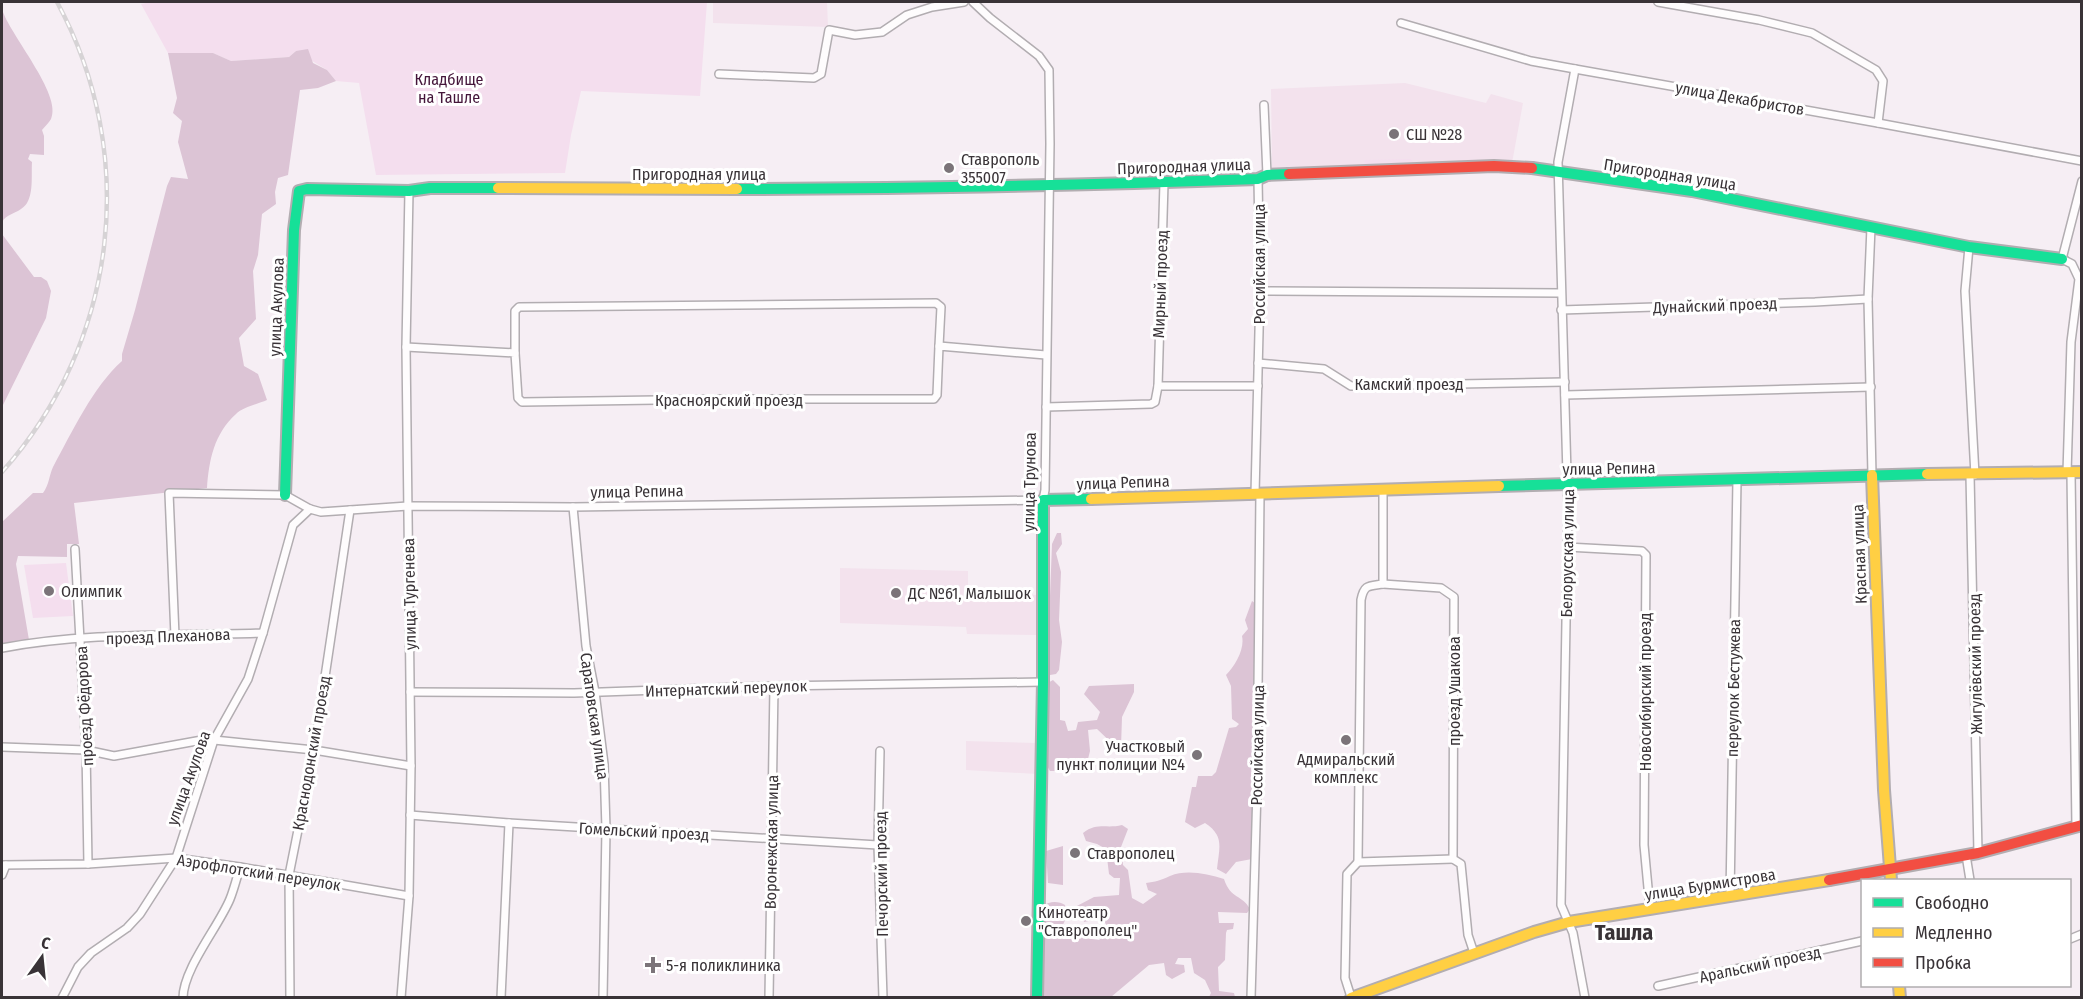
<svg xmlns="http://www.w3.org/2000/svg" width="2083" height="999" viewBox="0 0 2083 999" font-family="'Fira Sans Condensed',sans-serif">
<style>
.built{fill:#f3e2ed}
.green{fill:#f4deee}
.forest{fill:#dcc4d5}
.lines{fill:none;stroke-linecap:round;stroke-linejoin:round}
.street-casing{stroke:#b2adb1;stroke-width:10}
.fast-casing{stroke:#b2adb1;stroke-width:14}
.slow-casing{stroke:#b2adb1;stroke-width:14}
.jam-casing{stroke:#b2adb1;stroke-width:14}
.street{stroke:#fefcfd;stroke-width:7}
.fast{stroke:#16e098;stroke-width:10}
.slow{stroke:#ffcf43;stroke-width:10}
.jam{stroke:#f24e42;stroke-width:10}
.rail-casing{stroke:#d6d3d5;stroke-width:4.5}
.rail{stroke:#fff;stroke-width:2;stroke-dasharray:7;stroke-linecap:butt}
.poi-dot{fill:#7b7479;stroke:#fff;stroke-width:2}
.labels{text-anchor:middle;stroke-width:6;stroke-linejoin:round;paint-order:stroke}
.park-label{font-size:16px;fill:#44163a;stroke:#fff}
.street-label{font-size:16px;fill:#393337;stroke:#fff}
.poi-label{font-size:16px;fill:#393337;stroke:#fff;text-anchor:start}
.district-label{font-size:22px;font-weight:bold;fill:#393337;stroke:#fff}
</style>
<rect width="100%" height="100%" fill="#f6eef4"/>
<g class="built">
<path d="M713 2H827L828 27 713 23Z"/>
<path d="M1405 83 1486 103 1491 94 1523 103 1512 163 1272 171 1271 89Z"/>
<path d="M840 568 968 571V593L1038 595 1037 635 967 634 966 627 840 623Z"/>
<path d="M966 741 1038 743 1037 774 966 770Z"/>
</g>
<g class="green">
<path d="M151 2H707L700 96 581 91 571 135 565 173 376 175 359 83 336 81 327 70 296 51 289 57 231 61 213 53H168L141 4Z"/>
<path d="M1411 159 1414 164 1413 165 1364 167 1365 160Z"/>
<path d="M66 563 73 616 33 618 24 565Z"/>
</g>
<g class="forest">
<path d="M2 9C9 34 63 95 51 119 49 123 45 126 42 130L44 136V155L30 154 28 159 32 162C31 176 35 201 21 209 14 214 7 214 2 222Z"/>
<path d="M308 49 313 63 327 70 336 81 318 88 300 90 288 175 278 178 275 192 276 204 262 214 258 255 253 271 256 319 239 338 244 366 258 374 267 400C258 404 243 407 236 414 214 434 209 460 207 488L74 503 79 544H67V557L18 556 16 564 29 640 2 645V522L33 493H43C49 485 49 476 53 467 72 432 93 387 122 361V354L135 310 167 186 171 177 188 179 178 142 182 121 173 113 177 98 168 53H213L231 61 289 57 296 51Z"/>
<path d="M2 234 34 277H41L47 281 51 291 46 318 2 407Z"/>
<path d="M1057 533H1061L1062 544 1056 553 1061 572 1059 620 1062 642 1059 670 1056 674 1050 675 1047 673 1052 544Z"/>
<path d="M1252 601 1256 604 1252 859 1236 862 1226 874 1217 869C1219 848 1225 836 1205 823L1195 828 1185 822 1192 787H1196L1198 776H1212L1216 772 1229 728 1236 727 1239 724 1232 719 1231 686 1226 675C1235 666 1245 649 1242 636L1248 629 1245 620Z"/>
<path d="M1053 680 1060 687V720L1065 721 1068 731 1076 730 1078 722 1097 720 1100 712 1084 694 1089 686 1134 684V692L1122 717 1121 747 1117 748 1097 729 1088 730 1090 751 1085 771H1050L1046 764V684Z"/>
<path d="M1122 825 1128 829 1121 847 1123 865 1128 870 1132 898 1143 904 1157 894 1148 890 1146 883C1155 882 1161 880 1170 876 1187 869 1207 874 1224 879 1231 900 1242 894 1250 909L1247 913 1218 912 1219 923H1234L1233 929 1227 930 1226 933 1225 960 1218 967 1219 991 1234 993 1235 997H1209L1211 993 1205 980 1194 973 1191 958H1178L1175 964 1184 965 1185 972 1172 979 1166 975 1164 963 1149 965 1111 997 1042 998 1043 906C1049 901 1059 901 1065 905L1067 916 1062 927 1064 930 1069 932 1081 928 1085 932V938L1099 940 1105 935 1107 926 1102 918 1084 922 1082 913 1075 907 1094 897 1119 895 1120 878H1114L1109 874 1106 849 1097 844 1086 841 1083 833C1097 822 1107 829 1122 825Z"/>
<path d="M1063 846V885L1048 883 1046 851Z"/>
</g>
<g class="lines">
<g class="street-casing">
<g id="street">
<path d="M1658 2 1759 20 1812 33 1876 70 1883 81 1878 123"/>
<path d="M1401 23 1531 61 1575 69 1878 123 2082 161"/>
<path d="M1575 69 1558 162 1568 509 1561 905 1573 933 1585 998"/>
<path d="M719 74 814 78 821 74 829 30 855 35 882 32 907 15 932 7 964 2"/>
<path d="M1264 105 1267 175"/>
<path d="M1871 227 1868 299 1872 475"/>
<path d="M1969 247 1965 291 1975 475"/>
<path d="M1260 291 1561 293"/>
<path d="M1561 310 1815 302 1868 299"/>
<path d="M406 347 515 353 518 398 522 402 725 399H934L937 395 939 346 1046 355"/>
<path d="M515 353V311L519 307 936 303 941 307 939 346"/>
<path d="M1258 363 1324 369 1351 386 1565 382"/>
<path d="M1158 386H1258"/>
<path d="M1565 395 1871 387"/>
<path d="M1046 407 1151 404 1155 402 1158 386 1164 183"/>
<path d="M2067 473 2071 342 2079 279 2072 264 2062 259 2082 181"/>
<path d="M2071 473 2076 827"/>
<path d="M1970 475 1978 853"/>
<path d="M1255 494 1260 291 1258 179"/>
<path d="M573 507 586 646 595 692 604 764 606 829 603 998"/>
<path d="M1567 547 1642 551 1646 555 1644 845 1650 909"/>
<path d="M75 549 86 750 88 864"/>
<path d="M1383 584 1441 588 1454 597 1453 859 1461 864 1468 935 1474 953"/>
<path d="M175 636 169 493 285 495 310 509 321 512 408 506 573 507 1043 500 1045 490 1050 144 1049 70 1039 56 990 18 973 2"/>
<path d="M2 648C87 632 176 636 263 633"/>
<path d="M410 692 574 693 774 686 1043 682"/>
<path d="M2 747 86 750 114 756 202 740H214L314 750 411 766"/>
<path d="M880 751 878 845 883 998"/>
<path d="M410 815 509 823 878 845"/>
<path d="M1966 855 1970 880"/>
<path d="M1358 862 1453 859"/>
<path d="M2 865 88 864 176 858 240 867 409 896"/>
<path d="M2 875 6 865"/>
<path d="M1730 896 1737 480"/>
<path d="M2070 939 2082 934"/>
<path d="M1658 986 1862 941"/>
<path d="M1351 997 1345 978 1347 874 1358 862 1361 600C1364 584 1369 586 1383 584V489"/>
<path d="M62 998 78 967 91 953 127 928 140 914 176 858 214 740 248 679 263 633 293 525 310 509"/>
<path d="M183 998C183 969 219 926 230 899 234 889 237 877 240 867"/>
<path d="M290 998 289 875 314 750 350 510"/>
<path d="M401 998 409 896 411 766 406 347 409 191"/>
<path d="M501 998 509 823"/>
<path d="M769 998 774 686"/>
<path d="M1251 998 1257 789 1260 493"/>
</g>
</g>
<g class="fast-casing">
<g id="fast">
<path d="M1532 168 1692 191 1969 247 2062 259"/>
<path d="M737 189C911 189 1085 185 1258 179L1267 175 1289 174"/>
<path d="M1499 486 1927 474"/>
<path d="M285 495 294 230 299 191 307 189 409 191 430 188H498"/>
<path d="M1037 998 1043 682V500L1091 499"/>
</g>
</g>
<g class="slow-casing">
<g id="slow">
<path d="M498 188 737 189"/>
<path d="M1927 474 2082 472"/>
<path d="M1872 475 1884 790 1891 880"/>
<path d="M1091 499 1499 486"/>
<path d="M1899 986 1900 998"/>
<path d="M1351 998 1534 932 1569 922 1829 880"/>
</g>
</g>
<g class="jam-casing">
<g id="jam">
<path d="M1289 174 1494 166 1532 168"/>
<path d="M1829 880 1978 853 2082 825"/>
</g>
</g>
<use href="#street" class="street"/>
<use href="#fast" class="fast"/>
<use href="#slow" class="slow"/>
<use href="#jam" class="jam"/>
<g class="rail-casing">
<path id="rail" d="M2 472C118 342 140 155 57 2"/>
</g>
<use href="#rail" class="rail"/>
</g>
<g class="poi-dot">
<circle cx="1394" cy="134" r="6"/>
<circle cx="949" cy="168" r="6"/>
<circle cx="49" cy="591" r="6"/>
<circle cx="896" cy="593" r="6"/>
<circle cx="1346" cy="740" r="6"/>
<circle cx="1197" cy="755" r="6"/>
<circle cx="1075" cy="853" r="6"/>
<circle cx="1026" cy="921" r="6"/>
<path d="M650 956h6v6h6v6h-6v6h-6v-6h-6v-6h6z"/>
</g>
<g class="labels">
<g class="park-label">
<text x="449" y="85">Кладбище<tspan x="449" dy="18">на Ташле</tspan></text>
</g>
<g class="street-label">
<text transform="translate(1740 98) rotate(10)" y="6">улица Декабристов</text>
<text transform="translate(1184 166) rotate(-2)" y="6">Пригородная улица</text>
<text x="699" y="180">Пригородная улица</text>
<text transform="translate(1670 174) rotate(9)" y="6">Пригородная улица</text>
<text transform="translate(1259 264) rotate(-90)" y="6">Российская улица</text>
<text transform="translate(1160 284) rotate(-88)" y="6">Мирный проезд</text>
<text transform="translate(1715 305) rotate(-2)" y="6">Дунайский проезд</text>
<text transform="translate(276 307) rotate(-88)" y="6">улица Акулова</text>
<text x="1409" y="390">Камский проезд</text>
<text x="729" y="406">Красноярский проезд</text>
<text transform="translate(1609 468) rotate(-1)" y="6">улица Репина</text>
<text transform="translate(1029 482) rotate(-89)" y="6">улица Трунова</text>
<text transform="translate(1123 482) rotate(-2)" y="6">улица Репина</text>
<text transform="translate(637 491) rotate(-1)" y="6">улица Репина</text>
<text transform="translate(1567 553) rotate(-89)" y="6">Белорусская улица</text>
<text transform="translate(1859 554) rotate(-92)" y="6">Красная улица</text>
<text transform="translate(409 594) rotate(-91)" y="6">улица Тургенева</text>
<text transform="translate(168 636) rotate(-2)" y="6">проезд Плеханова</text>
<text transform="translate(1975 664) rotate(-91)" y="6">Жигулёвский проезд</text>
<text transform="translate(726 688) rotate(-2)" y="6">Интернатский переулок</text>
<text transform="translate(1733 688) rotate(-89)" y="6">переулок Бестужева</text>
<text transform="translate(1454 691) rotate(-90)" y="6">проезд Ушакова</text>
<text transform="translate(1645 692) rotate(-90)" y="6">Новосибирский проезд</text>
<text transform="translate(84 706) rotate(-93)" y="6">проезд Фёдорова</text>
<text transform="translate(595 716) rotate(82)" y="6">Саратовская улица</text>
<text transform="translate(1257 745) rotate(-89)" y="6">Российская улица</text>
<text transform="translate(311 753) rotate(-80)" y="6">Краснодонский проезд</text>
<text transform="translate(188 778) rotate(-70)" y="6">улица Акулова</text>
<text transform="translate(644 831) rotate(3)" y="6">Гомельский проезд</text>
<text transform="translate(771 842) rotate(-89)" y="6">Воронежская улица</text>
<text transform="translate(259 872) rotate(9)" y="6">Аэрофлотский переулок</text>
<text transform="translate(881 874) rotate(-91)" y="6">Печорский проезд</text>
<text transform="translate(1710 884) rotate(-9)" y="6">улица Бурмистрова</text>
<text transform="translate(1760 964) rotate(-12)" y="6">Аральский проезд</text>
</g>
<g class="poi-label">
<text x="1406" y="140">СШ №28</text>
<text x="961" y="165">Ставрополь<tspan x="961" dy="18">355007</tspan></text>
<text x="61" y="597">Олимпик</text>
<text x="908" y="599">ДС №61, Малышок</text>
<text x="1185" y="752" text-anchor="end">Участковый<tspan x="1185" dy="18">пункт полиции №4</tspan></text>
<text x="1346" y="765" text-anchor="middle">Адмиральский<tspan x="1346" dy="18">комплекс</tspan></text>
<text x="1087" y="859">Ставрополец</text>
<text x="1038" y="918">Кинотеатр<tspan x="1038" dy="18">"Ставрополец"</tspan></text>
<text x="666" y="971">5-я поликлиника</text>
</g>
<g class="district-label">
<text x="1624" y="940">Ташла</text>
</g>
</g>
<rect width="2083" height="999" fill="none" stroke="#393337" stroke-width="6"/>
<rect x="1861" y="879" width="210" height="108" fill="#ffffff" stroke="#b0adaf" stroke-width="1.5"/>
<rect x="1873" y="898" width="30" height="9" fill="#16e098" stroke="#b0adaf" stroke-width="1.5"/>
<text x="1915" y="909" font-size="18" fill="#393337">Свободно</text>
<rect x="1873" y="928" width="30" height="9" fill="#ffcf43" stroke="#b0adaf" stroke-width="1.5"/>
<text x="1915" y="939" font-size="18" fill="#393337">Медленно</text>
<rect x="1873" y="958" width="30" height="9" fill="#f24e42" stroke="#b0adaf" stroke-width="1.5"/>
<text x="1915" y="969" font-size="18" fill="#393337">Пробка</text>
<g transform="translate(42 957) rotate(15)" stroke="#ffffff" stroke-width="4.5" paint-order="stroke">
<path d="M0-4.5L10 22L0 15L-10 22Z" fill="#393337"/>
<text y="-9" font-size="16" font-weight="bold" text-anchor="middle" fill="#393337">С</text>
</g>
</svg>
